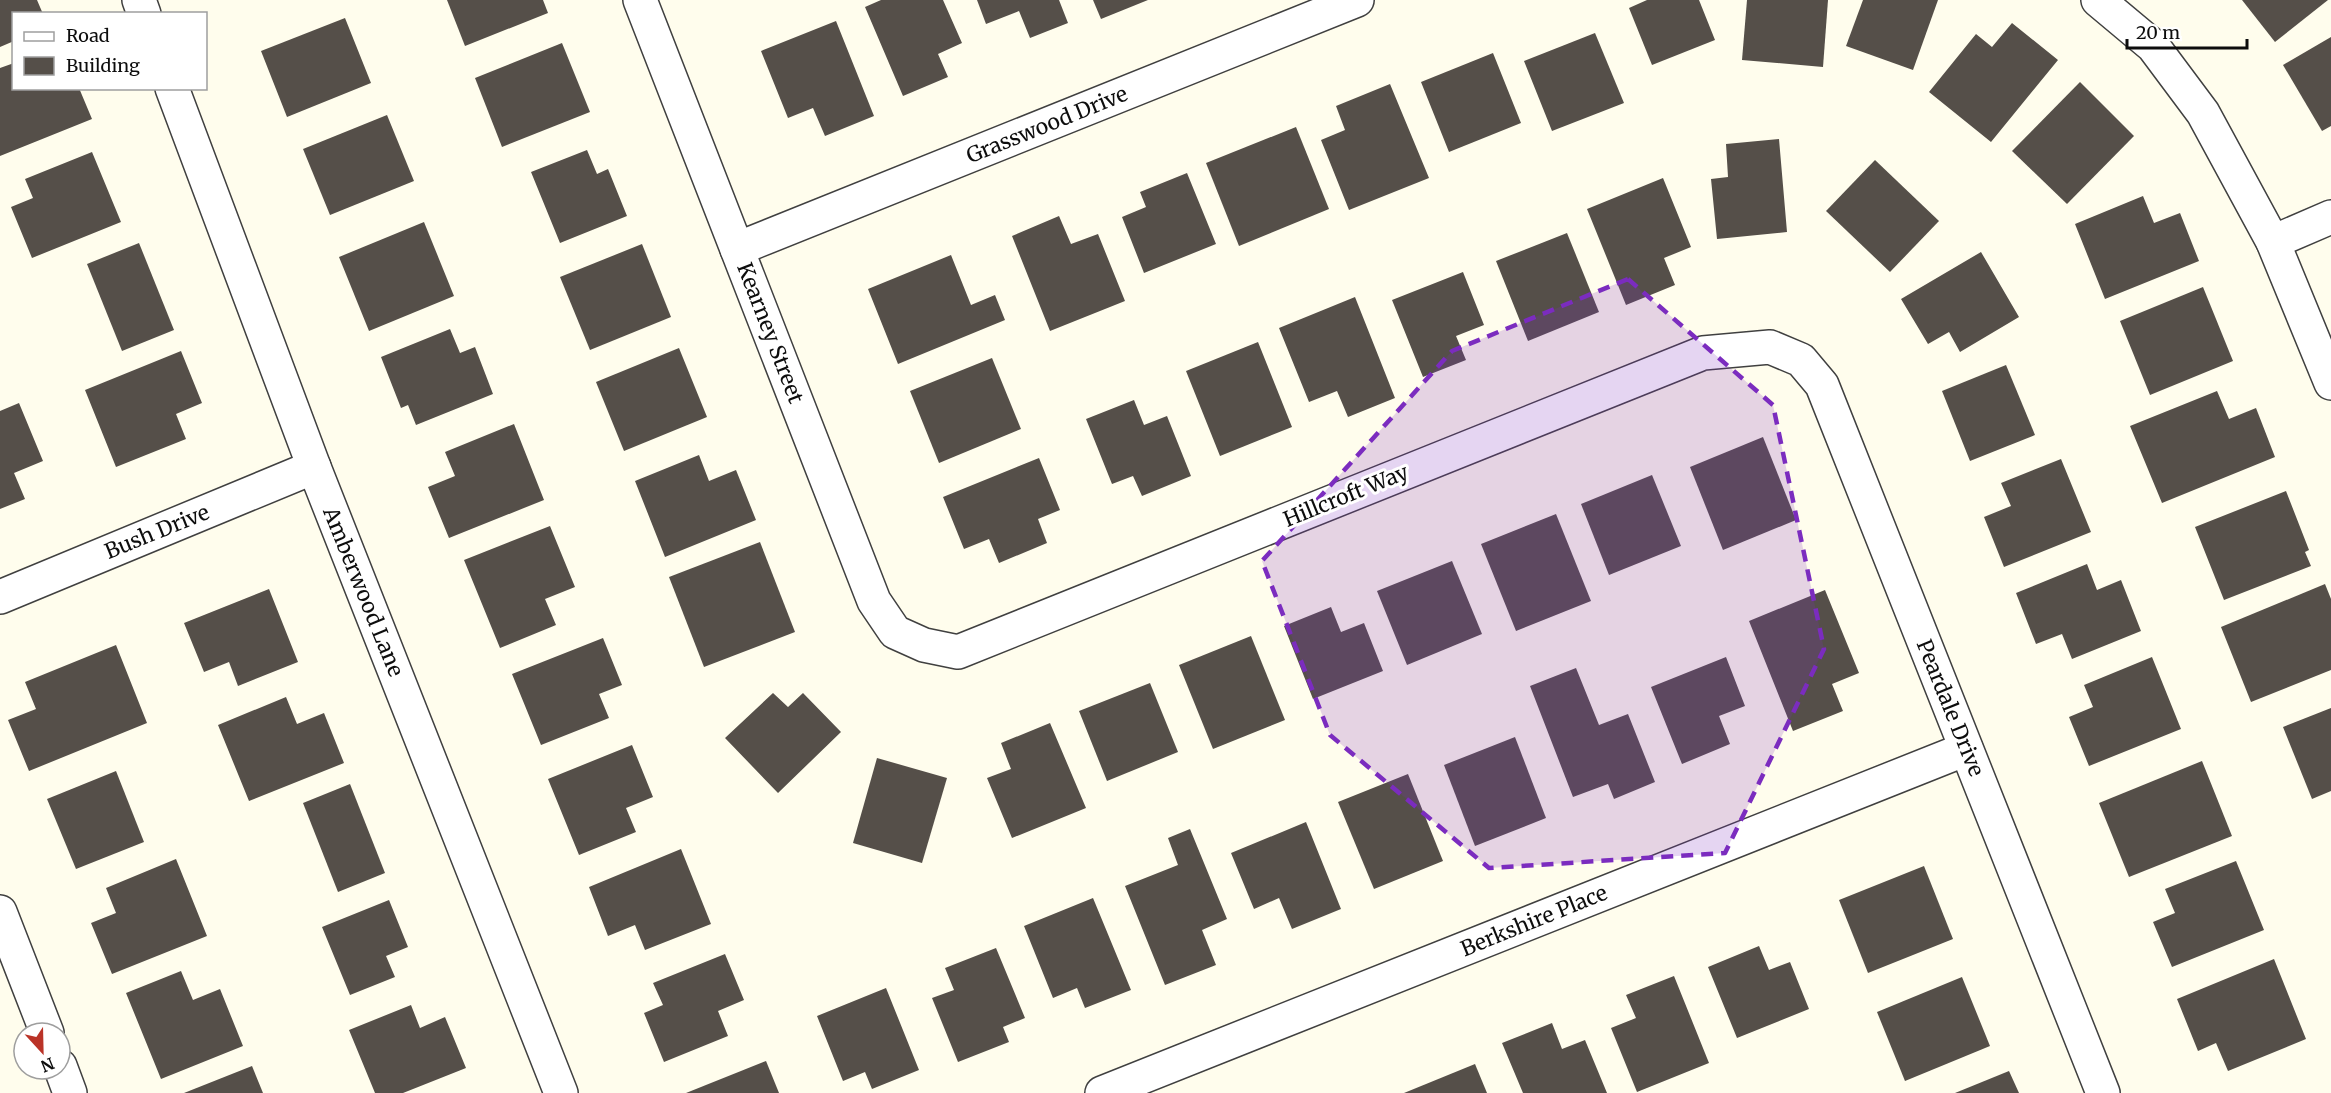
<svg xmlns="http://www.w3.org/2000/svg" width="2331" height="1093" viewBox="0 0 2331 1093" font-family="Merriweather,serif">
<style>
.building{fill:#554f49}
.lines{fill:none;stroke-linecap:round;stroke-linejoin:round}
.minor-casing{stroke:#404040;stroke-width:36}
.minor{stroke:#fff;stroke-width:33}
.marked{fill:#7b2cbf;fill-opacity:0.2;stroke:#7b2cbf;stroke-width:4.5;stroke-dasharray:12 8;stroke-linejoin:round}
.labels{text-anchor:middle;stroke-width:6;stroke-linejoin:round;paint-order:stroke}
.street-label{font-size:21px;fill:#0d0d0d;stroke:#fff}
</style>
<rect width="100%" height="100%" fill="#fffded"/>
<g class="building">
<path d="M0 0H37L43 14H14V41L0 47Z"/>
<path d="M447 0H543L548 13 465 46Z"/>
<path d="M881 0H943L962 43 938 54 948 77 903 96 865 7Z"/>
<path d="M977 0H1059L1068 23 1030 38 1019 11 986 24Z"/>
<path d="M1093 0H1148L1101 19Z"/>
<path d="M1647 0H1699L1715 40 1652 65 1629 8Z"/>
<path d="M1747 0H1828L1823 67 1742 60Z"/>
<path d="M1863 0H1938L1913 70 1846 46Z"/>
<path d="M2242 0H2328L2275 42Z"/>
<path d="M345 18 371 83 287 117 261 51Z"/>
<path d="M836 21 874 116 825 136 813 108 788 118 761 51Z"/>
<path d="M2012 23 2058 60 1991 142 1929 92 1976 34 1992 47Z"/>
<path d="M1595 33 1624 103 1552 131 1524 61Z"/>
<path d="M2331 37V126L2322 131 2283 65Z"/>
<path d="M562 43 590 112 502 147 475 78Z"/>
<path d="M1493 53 1521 123 1449 152 1421 82Z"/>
<path d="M14 63V88H79L92 119 0 156V68Z"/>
<path d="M2080 82 2134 136 2067 204 2012 151Z"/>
<path d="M1390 84 1429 178 1349 210 1321 140 1345 130 1336 106Z"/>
<path d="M387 115 414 181 330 215 303 149Z"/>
<path d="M1296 127 1329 209 1239 246 1206 163Z"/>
<path d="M1779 139 1787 232 1717 239 1711 179 1728 177 1726 144Z"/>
<path d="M587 150 597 174 608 169 627 216 560 243 531 172Z"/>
<path d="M92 152 121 222 32 258 11 207 33 198 25 179Z"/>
<path d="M1875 160 1939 221 1890 272 1826 211Z"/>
<path d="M1187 173 1216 244 1144 273 1122 217 1146 207 1140 192Z"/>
<path d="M1663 178 1691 247 1664 258 1675 285 1626 305 1587 209Z"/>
<path d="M2143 196 2154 223 2180 213 2199 261 2105 299 2075 224Z"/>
<path d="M1059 216 1071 244 1098 234 1125 301 1050 331 1012 236Z"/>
<path d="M424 222 454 296 369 331 339 257Z"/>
<path d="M1567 233 1599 312 1528 341 1496 261Z"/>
<path d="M139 243 174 330 122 351 87 264Z"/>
<path d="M642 244 671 317 590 350 560 277Z"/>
<path d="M1981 252 2019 317 1960 352 1949 332 1928 344 1901 299Z"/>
<path d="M951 255 971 305 995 295 1005 320 898 364 868 289Z"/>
<path d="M1463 272 1484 325 1456 336 1466 360 1423 377 1392 300Z"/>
<path d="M2203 287 2233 361 2150 395 2120 321Z"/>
<path d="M1355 297 1395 398 1348 417 1337 391 1309 402 1279 328Z"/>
<path d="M450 329 460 353 475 347 493 394 416 425 408 405 401 408 381 357Z"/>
<path d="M1258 342 1292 427 1220 456 1186 371Z"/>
<path d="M679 348 707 417 624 451 596 382Z"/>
<path d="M181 351 202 403 176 414 186 439 116 467 85 390Z"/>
<path d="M992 358 1021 429 939 463 910 391Z"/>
<path d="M2006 365 2035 435 1970 461 1942 391Z"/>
<path d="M2217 391 2229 419 2256 408 2275 457 2162 503 2130 426Z"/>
<path d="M1134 400 1144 425 1167 416 1191 476 1142 496 1133 476 1112 484 1086 419Z"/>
<path d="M19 403 43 461 14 473 25 499 0 509V411Z"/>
<path d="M514 424 544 500 449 538 428 487 455 476 445 452Z"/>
<path d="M1763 437 1796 520 1723 550 1690 467Z"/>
<path d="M699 455 709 481 736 470 756 520 665 557 635 481Z"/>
<path d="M1039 458 1060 510 1038 519 1047 543 999 563 989 539 964 549 943 497Z"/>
<path d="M2061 459 2091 532 2004 567 1984 517 2011 506 2001 483Z"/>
<path d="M1652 475 1681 546 1609 575 1581 504Z"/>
<path d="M2286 491 2309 550 2305 552 2311 566 2224 600 2195 527Z"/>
<path d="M1556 514 1591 601 1516 631 1481 544Z"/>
<path d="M550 526 575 587 545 599 556 625 500 648 464 560Z"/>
<path d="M760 542 795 632 704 667 669 577Z"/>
<path d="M1452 561 1482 634 1407 665 1377 591Z"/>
<path d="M2087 564 2097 590 2121 580 2141 631 2072 659 2062 634 2036 644 2016 593Z"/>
<path d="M2325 584 2331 599V670L2251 702 2221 627Z"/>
<path d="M269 589 298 662 238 686 229 662 204 672 184 623Z"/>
<path d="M1825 590 1859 673 1832 684 1843 711 1793 731 1749 621Z"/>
<path d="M1331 607 1341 632 1364 623 1383 671 1313 699 1284 626Z"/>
<path d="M1251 636 1285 720 1213 749 1179 665Z"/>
<path d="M603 638 622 685 599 694 609 718 541 745 512 674Z"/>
<path d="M116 645 147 723 29 771 8 720 36 709 25 682Z"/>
<path d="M1726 657 1745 706 1719 716 1730 744 1682 764 1651 687Z"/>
<path d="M2152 657 2181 729 2089 766 2069 717 2093 707 2084 685Z"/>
<path d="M1576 668 1599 725 1628 714 1655 782 1614 799 1608 784 1573 797 1530 686Z"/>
<path d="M1150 683 1178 752 1107 781 1079 711Z"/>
<path d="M773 693 788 707 803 693 841 732 778 793 725 738Z"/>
<path d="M286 697 297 724 324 713 344 763 249 801 218 725Z"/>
<path d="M2331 708V791L2312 799 2283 727Z"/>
<path d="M1050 723 1086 808 1012 838 987 778 1011 769 1001 743Z"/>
<path d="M1515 737 1546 818 1475 846 1444 765Z"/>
<path d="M632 745 653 797 626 808 636 832 579 855 548 779Z"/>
<path d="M877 758 947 778 922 863 853 843Z"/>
<path d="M2202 761 2232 836 2129 877 2099 803Z"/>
<path d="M116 771 144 842 76 869 47 799Z"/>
<path d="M1408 774 1443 861 1374 889 1338 802Z"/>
<path d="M350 784 385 873 338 892 303 803Z"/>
<path d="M1306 822 1341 909 1292 929 1279 898 1254 909 1231 853Z"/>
<path d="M1190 829 1227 919 1202 930 1216 965 1165 985 1125 886 1178 865 1168 838Z"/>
<path d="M681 849 711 924 645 950 635 925 608 936 589 887Z"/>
<path d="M176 859 207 936 112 974 91 923 116 913 106 888Z"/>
<path d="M2236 861 2264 930 2172 967 2153 922 2175 913 2165 889Z"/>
<path d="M1924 866 1953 939 1868 973 1839 900Z"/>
<path d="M1093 898 1131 990 1085 1008 1077 988 1053 998 1024 926Z"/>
<path d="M389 900 408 947 386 956 395 977 350 995 322 927Z"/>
<path d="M1759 946 1769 970 1790 962 1809 1009 1737 1038 1708 967Z"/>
<path d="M996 948 1025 1018 1003 1027 1009 1042 958 1062 932 998 954 990 945 968Z"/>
<path d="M725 954 744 1000 718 1011 728 1036 664 1062 644 1013 663 1005 653 983Z"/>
<path d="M2274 959 2306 1039 2228 1071 2216 1043 2198 1051 2177 999Z"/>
<path d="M181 971 193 1000 220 989 243 1046 161 1079 126 993Z"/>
<path d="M1674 976 1709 1063 1637 1092 1611 1028 1636 1018 1626 995Z"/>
<path d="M1962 977 1990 1046 1905 1081 1877 1012Z"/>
<path d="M886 988 919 1070 872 1089 865 1072 843 1081 817 1016Z"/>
<path d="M411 1005 420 1028 445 1017 466 1068 403 1093H375L349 1030Z"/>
<path d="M1552 1023 1562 1049 1585 1040 1607 1093H1523L1502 1043Z"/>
<path d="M766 1061 779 1093H686Z"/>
<path d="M1475 1064 1487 1093H1404Z"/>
<path d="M252 1066 263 1093H184Z"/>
<path d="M2009 1071 2019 1093H1955Z"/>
</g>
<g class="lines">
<g class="minor-casing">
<g id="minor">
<path d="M139 0 144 14"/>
<path d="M640 0 874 601 895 632 924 645 958 652 1703 353 1770 347 1801 360 1822 385 2103 1093"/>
<path d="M2098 0 2153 46 2203 113 2273 242 2331 383"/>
<path d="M172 88 314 467 561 1093"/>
<path d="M2273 242 2331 217"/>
<path d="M737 249 1357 0"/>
<path d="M0 597 314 467"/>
<path d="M0 912 47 1033"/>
<path d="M60 1066 70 1093"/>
<path d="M1102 1093 1966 749"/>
</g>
</g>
<use href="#minor" class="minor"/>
</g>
<path class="marked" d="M1628 279 1773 405 1824 649 1725 853 1489 868 1330 735 1262 561 1452 351Z"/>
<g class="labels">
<g class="street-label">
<text transform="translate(1047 125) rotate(-22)" y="7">Grasswood Drive</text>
<text transform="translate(770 333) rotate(69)" y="7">Kearney Street</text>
<text transform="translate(1346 496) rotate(-22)" y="7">Hillcroft Way</text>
<text transform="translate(157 532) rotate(-22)" y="7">Bush Drive</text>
<text transform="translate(363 592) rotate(68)" y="7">Amberwood Lane</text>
<text transform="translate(1950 708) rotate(68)" y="7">Peardale Drive</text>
<text transform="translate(1534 921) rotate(-22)" y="7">Berkshire Place</text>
</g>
</g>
<rect x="12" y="12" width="195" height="78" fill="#ffffff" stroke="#9e9e9e" stroke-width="1.5"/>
<rect x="24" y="32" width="30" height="9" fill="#ffffff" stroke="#9e9e9e" stroke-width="1.5"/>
<text x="66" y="42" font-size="18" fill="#0d0d0d">Road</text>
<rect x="24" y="57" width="30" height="18" fill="#554f49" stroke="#9e9e9e" stroke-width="1.5"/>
<text x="66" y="72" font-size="18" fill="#0d0d0d">Building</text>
<g transform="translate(42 1051) rotate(158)"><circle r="28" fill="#ffffff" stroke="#9e9e9e" stroke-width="1.5"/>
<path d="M0-4.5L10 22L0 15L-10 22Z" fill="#ba3327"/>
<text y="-9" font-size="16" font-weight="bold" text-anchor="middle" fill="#0d0d0d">N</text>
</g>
<path d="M2127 39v9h120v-9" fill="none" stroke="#0d0d0d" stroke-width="3"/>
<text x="2136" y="39" font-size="18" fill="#0d0d0d" stroke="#ffffff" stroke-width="4.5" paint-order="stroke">20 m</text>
</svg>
